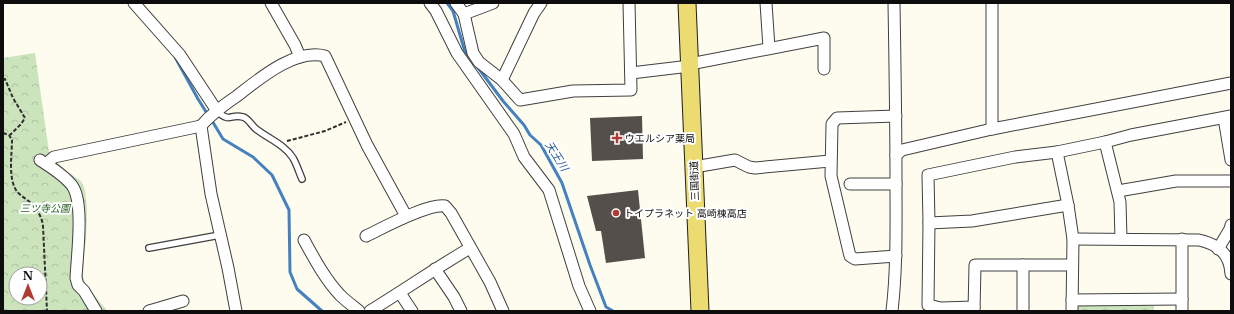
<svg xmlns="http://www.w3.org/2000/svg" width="1234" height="314" viewBox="0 0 1234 314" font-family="'Libre Baskerville','Noto Sans JP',serif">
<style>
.park{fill:url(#park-crowns);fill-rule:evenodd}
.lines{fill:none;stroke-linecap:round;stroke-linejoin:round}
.stream{stroke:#4581c0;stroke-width:3}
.building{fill:#544f4a}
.service-casing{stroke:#404040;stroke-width:8}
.minor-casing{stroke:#404040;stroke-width:13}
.primary-casing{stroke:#1e1e1e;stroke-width:19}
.path{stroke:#2f2f2f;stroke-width:2;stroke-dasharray:4 2;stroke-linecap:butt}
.service{stroke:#fff;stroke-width:5.5}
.minor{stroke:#fff;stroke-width:11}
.primary{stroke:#ebdb70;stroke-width:17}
.poi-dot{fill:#af3a32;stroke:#fff;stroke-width:1.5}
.labels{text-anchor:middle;stroke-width:4;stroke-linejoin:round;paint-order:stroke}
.poi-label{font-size:10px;fill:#0d0d0d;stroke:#fff;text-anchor:start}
.street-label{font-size:10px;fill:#0d0d0d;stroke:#fff}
.park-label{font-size:10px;font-style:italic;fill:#295e23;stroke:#fff}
.water-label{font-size:11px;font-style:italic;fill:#225592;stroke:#fff}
</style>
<defs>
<pattern id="park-crowns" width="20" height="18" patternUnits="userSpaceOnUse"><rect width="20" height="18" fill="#cce4bb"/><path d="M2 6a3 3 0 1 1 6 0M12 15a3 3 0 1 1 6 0" fill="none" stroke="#aec2a0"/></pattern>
</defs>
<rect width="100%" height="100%" fill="#fdfcee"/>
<g class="park">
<path d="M35 53 49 152 54 153 56 161 67 172 81 181 85 190 87 208 86 240 84 256 83 276 86 286 96 297 107 311H3V58ZM16 274H40V298H16Z"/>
<path d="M1083 303H1154V311H1076V308Z"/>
</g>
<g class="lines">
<g class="stream">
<path d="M447 3 453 11 465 52 470 58"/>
<path d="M175 57 198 99 208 115"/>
<path d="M476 65 503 101 524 125 530 135 541 145 562 183 590 265 606 307 613 311"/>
<path d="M211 119 223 139 253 157 272 175 289 210 290 272 297 289 322 311"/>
</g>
</g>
<g class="building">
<path d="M642 116 643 159 592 161 590 118Z"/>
<path d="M638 190 645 258 606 263 601 231H596L587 196Z"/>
</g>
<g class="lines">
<g class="service-casing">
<g id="service">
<path d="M217 111C231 124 230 113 243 117 248 118 252 126 256 129 269 139 285 145 293 158 297 165 299 172 302 179"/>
<path d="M149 248 220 235"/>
</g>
</g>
<g class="minor-casing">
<g id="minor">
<path d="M134 3 180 55 217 111"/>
<path d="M271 3 295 45 300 57"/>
<path d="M430 3 436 11 457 53 514 134 524 157 549 190 579 286 590 311"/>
<path d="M456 3 464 14 473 53 479 62 502 80 520 100 573 91 631 90 629 3"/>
<path d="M766 3 769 48"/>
<path d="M464 14 493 3"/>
<path d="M690 64 824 38V69"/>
<path d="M631 73 690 66"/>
<path d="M502 80 534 13 541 3"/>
<path d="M896 116 837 118 832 124 831 176 850 256 855 259 896 256"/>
<path d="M1224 118 1231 160"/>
<path d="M992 129V3"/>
<path d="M1105 142 1120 202 1121 239"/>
<path d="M1057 152 1068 205 1073 239 1072 311"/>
<path d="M896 155 902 150 992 129 1231 83"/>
<path d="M40 160C49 166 67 177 73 187 84 205 77 256 76 278L78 285 84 291 96 311"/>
<path d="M46 164 54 157 201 126"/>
<path d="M694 167 735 160 749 167 755 168 830 161"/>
<path d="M850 184H896"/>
<path d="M1118 191 1176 181H1231"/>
<path d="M929 223 972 221 1068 205"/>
<path d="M366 236C383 228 428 203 445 206L451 213 490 282 503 311"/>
<path d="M1073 239 1199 240C1217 244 1230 253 1231 274"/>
<path d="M304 240C315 260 325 279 340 295 346 301 353 306 359 311"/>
<path d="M1218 249 1230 229 1231 225"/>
<path d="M1023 265V311"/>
<path d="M435 269 454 297 461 311"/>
<path d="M400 293 412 311"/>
<path d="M1072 300 1182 299"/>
<path d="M974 307 941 308 928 305 929 223 928 175 1015 157 1057 152 1105 142 1131 135 1231 116"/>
<path d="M149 311 183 301"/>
<path d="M236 311 228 268 211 194 201 126C211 114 224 105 237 96 259 79 295 48 325 56L367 145 406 216"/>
<path d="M370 311C404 290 436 268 470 248"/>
<path d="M892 311C897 268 896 226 896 183 896 123 895 63 894 3"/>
<path d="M974 311 975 265H1072"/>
<path d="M1182 311V239"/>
</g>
</g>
<g class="primary-casing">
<path id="primary" d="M687 3 700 311"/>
</g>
<g class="path">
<path d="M3 80 5 79 13 98 25 118 21 124 10 135"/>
<path d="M3 133 9 135 12 140C12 154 8 177 16 190 20 196 27 199 32 204 38 210 42 218 43 226L47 311"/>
<path d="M287 141 325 131 346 122"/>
</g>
<use href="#service" class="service"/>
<use href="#minor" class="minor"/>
<use href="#primary" class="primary"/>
</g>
<g class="poi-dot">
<path d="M615 132h4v4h4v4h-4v4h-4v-4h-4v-4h4z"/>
<circle cx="616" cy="213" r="4"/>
</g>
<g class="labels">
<g class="poi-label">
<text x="625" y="142">ウエルシア薬局</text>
<text x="624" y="217">トイプラネット 高崎棟高店</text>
</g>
<g class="street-label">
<text transform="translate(694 181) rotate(-92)" y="4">三国街道</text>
</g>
<g class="park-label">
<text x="45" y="212">三ツ寺公園</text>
</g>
<g class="water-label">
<text transform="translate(557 156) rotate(58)" y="4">天王川</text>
</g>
</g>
<rect width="1234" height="314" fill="none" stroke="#0d0d0d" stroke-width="8"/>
<g transform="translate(28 286)"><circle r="19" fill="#ffffff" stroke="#9e9e9e"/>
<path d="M0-3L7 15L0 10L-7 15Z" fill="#af3a32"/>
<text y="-6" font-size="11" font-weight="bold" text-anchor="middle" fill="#0d0d0d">N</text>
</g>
</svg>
